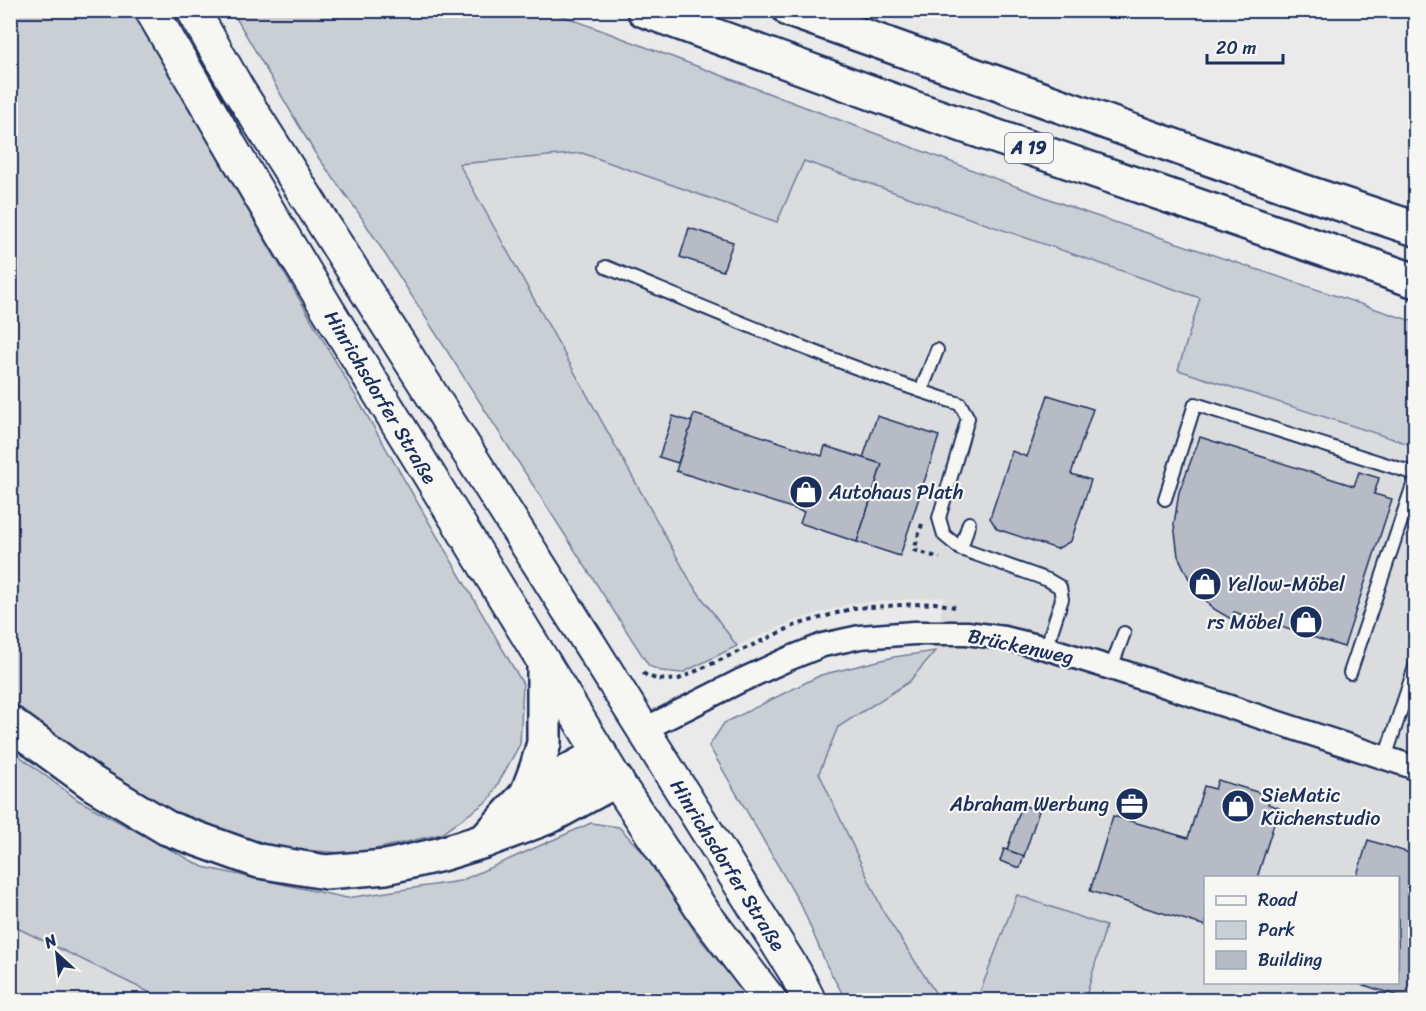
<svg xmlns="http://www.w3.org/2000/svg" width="1426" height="1011" viewBox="0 0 1426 1011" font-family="Sriracha,sans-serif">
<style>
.built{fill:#dadcde;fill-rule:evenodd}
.green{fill:#caced5;stroke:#727e9a;stroke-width:1.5}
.building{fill:#b6bbc6;stroke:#1b2f5e;stroke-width:1.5}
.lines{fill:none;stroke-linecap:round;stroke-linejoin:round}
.service-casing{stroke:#1b2f5e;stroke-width:16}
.minor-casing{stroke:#1b2f5e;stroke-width:27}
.secondary-casing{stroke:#1b2f5e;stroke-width:36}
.motorway-casing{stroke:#1b2f5e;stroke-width:38}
.path{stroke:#1b2f5e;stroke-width:4;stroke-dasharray:4.5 4.5;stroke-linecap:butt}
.service{stroke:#f6f6f2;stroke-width:12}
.minor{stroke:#f6f6f2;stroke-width:22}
.secondary{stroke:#f6f6f2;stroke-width:32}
.motorway{stroke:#f6f6f2;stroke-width:33}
.labels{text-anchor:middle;stroke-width:4.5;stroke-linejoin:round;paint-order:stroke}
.shield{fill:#f6f6f2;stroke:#5d6b8a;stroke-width:1.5}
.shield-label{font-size:18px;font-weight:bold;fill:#1b2f5e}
.street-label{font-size:20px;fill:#1b2f5e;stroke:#f6f6f2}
.poi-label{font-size:20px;fill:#1b2f5e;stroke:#f6f6f2;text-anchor:start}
</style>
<rect width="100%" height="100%" fill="#e9eae9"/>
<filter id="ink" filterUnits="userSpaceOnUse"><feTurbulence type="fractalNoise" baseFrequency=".0167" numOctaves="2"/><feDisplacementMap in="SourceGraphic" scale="12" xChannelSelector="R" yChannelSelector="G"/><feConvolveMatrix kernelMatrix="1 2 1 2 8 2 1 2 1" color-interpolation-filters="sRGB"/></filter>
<g filter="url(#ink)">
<g class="built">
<path d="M582 153 776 222 804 161 1201 298 1178 371 1415 446V1000H1085L1106 926 1016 896 977 1000H940L884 913 819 773 837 727 909 682 935 651 944 597 853 603 793 621 737 646 692 584 458 164ZM1206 878H1398V982H1206Z"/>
<path d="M11 925 165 1000H11Z"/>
</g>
<g class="green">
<path d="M11 11H132L523 684 520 744 489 800 441 834 354 854 268 847 176 816 98 767 11 704Z"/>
<path d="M232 11H550L1087 213 1415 322V446L1178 370 1200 298 804 161 777 222 582 153 459 164 692 584 737 646 682 673 661 671 649 666 358 212 315 153Z"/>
<path d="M935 651 909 682 838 727 819 773 884 913 940 1000H846L827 966 802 907 709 746 724 723 821 675 894 657Z"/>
<path d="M10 749 78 800 203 867 347 898 460 881 591 823 619 827 649 859 697 935 750 1000H165L11 925Z"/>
<path d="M1017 895 1106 926 1085 1000H977Z"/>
</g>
<g class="building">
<path d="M689 228 733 242 723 271 680 257Z"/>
<path d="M1048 395 1093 409 1071 474 1091 480 1071 541 1057 549 997 529 990 518 1012 451 1027 457Z"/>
<path d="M694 414 822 456 825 446 882 464 857 542 800 523 804 512 676 471Z"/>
<path d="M673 416 692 422 678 463 659 457Z"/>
<path d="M877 416 939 436 900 556 857 542 882 464 863 458Z"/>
<path d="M1200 437 1354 486 1359 472 1379 478 1374 494 1392 499 1344 647 1234 612 1231 619 1214 609 1193 587 1178 556 1174 524 1179 492Z"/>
<path d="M1218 780 1270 796 1268 804 1279 808 1257 878H1206V926L1090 891 1113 816 1188 838 1204 786 1215 789Z"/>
<path d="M1022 805 1039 811 1024 856 1007 850Z"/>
<path d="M1368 840 1416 855V1000H1411L1354 982H1398V878H1356Z"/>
<path d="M1004 849 1024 856 1020 868 1000 861Z"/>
</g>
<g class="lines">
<g class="service-casing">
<g id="service">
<path d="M606 267C723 315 839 365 960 404L968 418 939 518 944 535 961 549 1048 580 1060 587 1062 599 1046 648"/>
<path d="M921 391 937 350"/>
<path d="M1165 499 1195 404 1416 474"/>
<path d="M961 549 969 523"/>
<path d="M1111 668 1124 633"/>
<path d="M1350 673 1416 476"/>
<path d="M1404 701 1416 704"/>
<path d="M1385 758 1416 664"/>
</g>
</g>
<g class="minor-casing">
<path id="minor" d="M643 730 740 681 788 659 823 645 860 637 914 633H967L1004 638 1046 648 1111 668 1416 768"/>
</g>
<g class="secondary-casing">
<g id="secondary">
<path d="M151 10 278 227 339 328 616 780 704 913 770 1000"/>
<path d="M193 10 238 89 594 651 795 972 809 1000"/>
</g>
</g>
<g class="motorway-casing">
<g id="motorway">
<path d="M644 10 919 110 1416 281"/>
<path d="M790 10 1284 185 1416 229"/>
<path d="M10 723 92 783 167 828 259 861 326 872 386 867 438 855 484 841 550 816 616 780"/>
<path d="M527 794 600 754"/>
<path d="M488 837 527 794 537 767 544 743V664"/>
</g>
</g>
<g class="path">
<path d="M922 524 914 550 940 558"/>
<path d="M643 673C654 681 667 680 679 679L796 625 854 608 935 603 955 607"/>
</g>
<use href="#service" class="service"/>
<use href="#minor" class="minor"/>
<use href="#secondary" class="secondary"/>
<use href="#motorway" class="motorway"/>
</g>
</g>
<defs>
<g id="shop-disc" transform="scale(1.725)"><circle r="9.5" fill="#1b2f5e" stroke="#f6f6f2"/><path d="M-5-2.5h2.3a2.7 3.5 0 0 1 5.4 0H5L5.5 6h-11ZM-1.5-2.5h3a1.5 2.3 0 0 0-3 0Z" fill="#fff"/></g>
<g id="office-disc" transform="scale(1.725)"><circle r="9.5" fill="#1b2f5e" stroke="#f6f6f2"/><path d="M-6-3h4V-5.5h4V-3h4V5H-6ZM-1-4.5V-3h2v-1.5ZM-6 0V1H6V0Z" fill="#fff"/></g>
</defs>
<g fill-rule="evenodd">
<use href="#shop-disc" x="806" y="492"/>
<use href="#shop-disc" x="1205" y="584"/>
<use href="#shop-disc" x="1306" y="622"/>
<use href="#office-disc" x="1132" y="804"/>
<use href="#shop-disc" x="1238" y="806"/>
</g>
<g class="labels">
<rect class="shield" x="1005" y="133" width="48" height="30" rx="4.5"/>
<g class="shield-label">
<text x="1029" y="154">A 19</text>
</g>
<g class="street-label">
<text transform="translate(381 397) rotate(59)" y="7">Hinrichsdorfer Straße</text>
<text transform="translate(1021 646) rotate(12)" y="7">Brückenweg</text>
<text transform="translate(728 865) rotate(58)" y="7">Hinrichsdorfer Straße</text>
</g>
<g class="poi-label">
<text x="829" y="499">Autohaus Plath</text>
<text x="1228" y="591">Yellow-Möbel</text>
<text x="1283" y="629" text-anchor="end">rs Möbel</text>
<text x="1261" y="802">SieMatic<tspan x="1261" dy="23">Küchenstudio</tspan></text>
<text x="1109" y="811" text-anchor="end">Abraham Werbung</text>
</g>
</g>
<rect width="1426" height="1011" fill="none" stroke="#f6f6f2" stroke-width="36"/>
<rect x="18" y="18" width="1390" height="975" fill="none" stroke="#1b2f5e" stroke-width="2" filter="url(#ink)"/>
<rect x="1204" y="876" width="195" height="108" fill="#f6f6f2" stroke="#9ea6b7" stroke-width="1.5"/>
<rect x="1216" y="896" width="30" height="9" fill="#f6f6f2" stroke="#9ea6b7" stroke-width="1.5"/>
<text x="1258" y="906" font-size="18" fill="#1b2f5e">Road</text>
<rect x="1216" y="921" width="30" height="18" fill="#caced5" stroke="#9ea6b7" stroke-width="1.5"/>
<text x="1258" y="936" font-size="18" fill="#1b2f5e">Park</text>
<rect x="1216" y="951" width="30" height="18" fill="#b6bbc6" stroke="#9ea6b7" stroke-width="1.5"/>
<text x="1258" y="966" font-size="18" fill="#1b2f5e">Building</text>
<g transform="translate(57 954) rotate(333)" stroke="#f6f6f2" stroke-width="4.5" paint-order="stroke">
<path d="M0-4.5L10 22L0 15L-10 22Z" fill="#1b2f5e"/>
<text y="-9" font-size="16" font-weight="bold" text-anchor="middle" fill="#1b2f5e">N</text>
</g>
<path d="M1207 54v9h76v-9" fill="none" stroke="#1b2f5e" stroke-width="3"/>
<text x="1216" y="54" font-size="18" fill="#1b2f5e" stroke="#f6f6f2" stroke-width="4.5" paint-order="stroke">20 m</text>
</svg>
